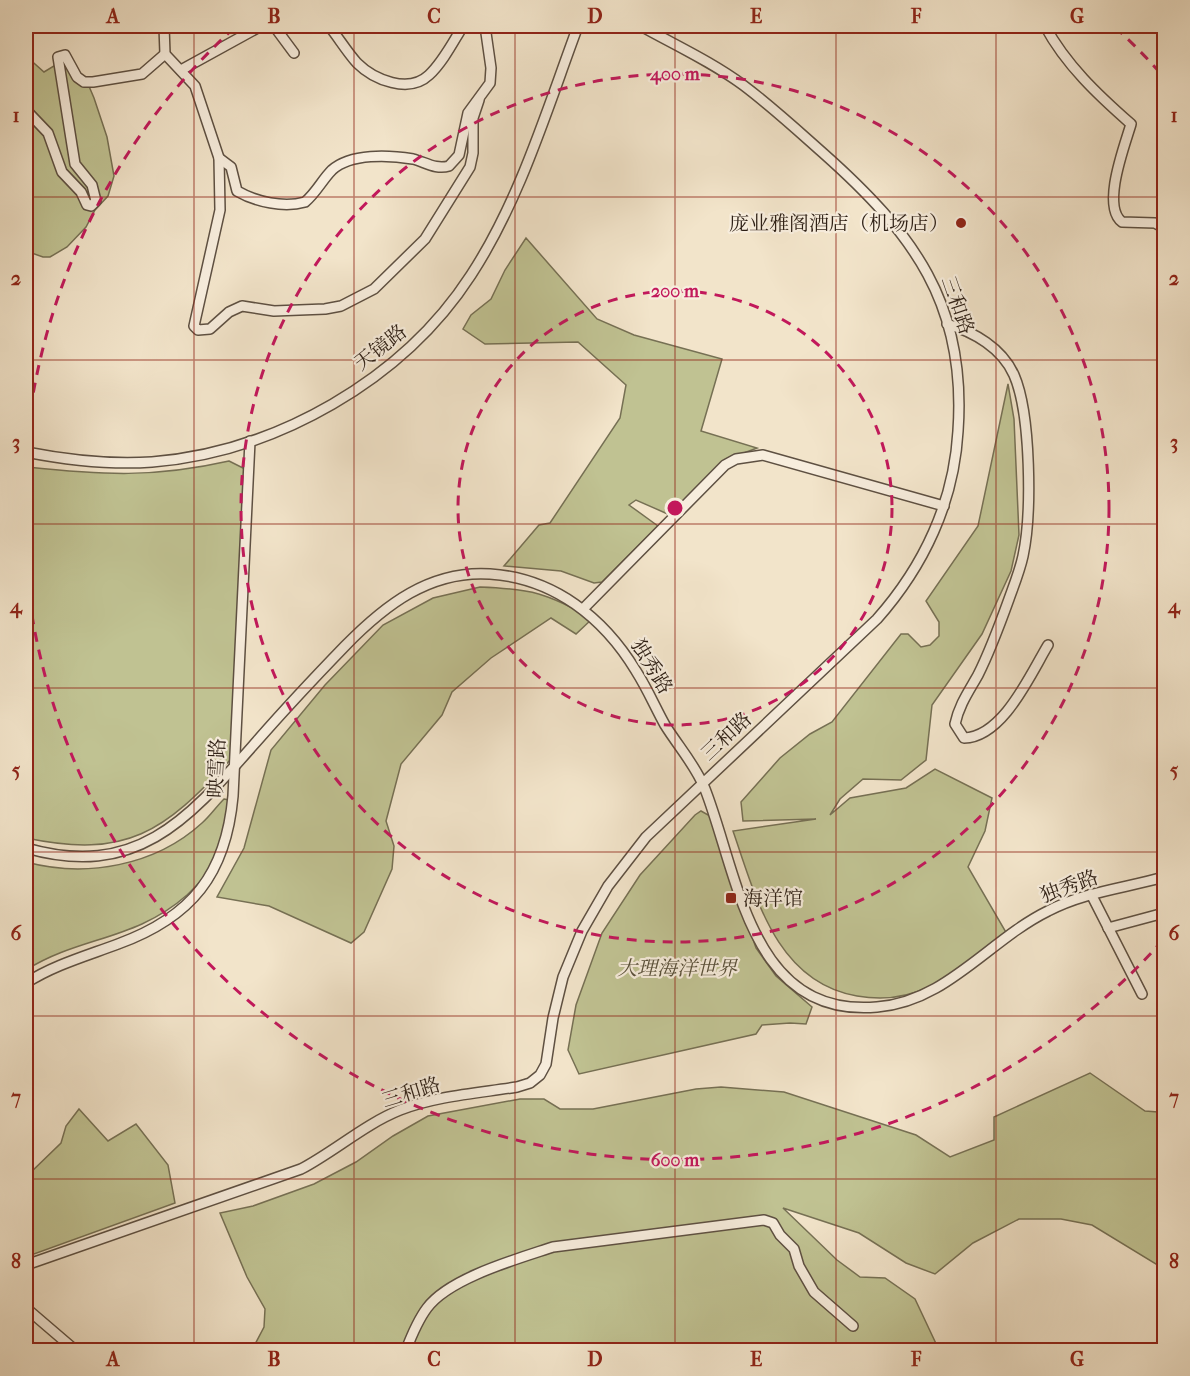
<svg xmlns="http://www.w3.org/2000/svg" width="1190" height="1376" viewBox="0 0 1190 1376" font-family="'IM FELL French Canon','Noto Serif SC',serif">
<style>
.green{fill:#c0c292;stroke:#767054;stroke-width:1.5}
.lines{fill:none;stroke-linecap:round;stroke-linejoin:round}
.minor-casing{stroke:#5e5042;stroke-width:12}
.minor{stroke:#f7eddd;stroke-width:9}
.grid{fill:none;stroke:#8f2418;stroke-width:1.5;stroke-opacity:0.55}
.ring{fill:none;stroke:#c2185b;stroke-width:3;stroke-dasharray:10 8}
.poi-dot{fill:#8f2418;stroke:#f7eddd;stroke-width:2}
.labels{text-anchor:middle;stroke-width:4.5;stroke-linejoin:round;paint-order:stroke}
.poi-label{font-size:20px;fill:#2d1f15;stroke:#f7eddd;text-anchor:end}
.street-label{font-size:20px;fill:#2d1f15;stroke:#f7eddd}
.park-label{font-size:20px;font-style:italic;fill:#59503a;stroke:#f7eddd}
.centre{fill:#c2185b;stroke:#f7eddd;stroke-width:3}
.ring-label{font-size:18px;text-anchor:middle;font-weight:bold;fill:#c2185b;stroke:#f7eddd;stroke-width:4.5;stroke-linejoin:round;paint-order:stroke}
.neatline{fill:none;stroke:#8f2418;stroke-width:2}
.grid-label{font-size:20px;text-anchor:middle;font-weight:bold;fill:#8f2418}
</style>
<rect width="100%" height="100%" fill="#f2e4ca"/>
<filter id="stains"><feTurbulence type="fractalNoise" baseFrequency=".00333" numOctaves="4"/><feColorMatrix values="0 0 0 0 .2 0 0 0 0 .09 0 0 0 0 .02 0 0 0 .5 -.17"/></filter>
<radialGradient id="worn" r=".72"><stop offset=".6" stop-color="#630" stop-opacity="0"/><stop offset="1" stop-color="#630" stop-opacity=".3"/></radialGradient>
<g class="green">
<path d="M26 56 44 72 54 66 61 56 88 84 94 98 107 137 114 176 108 196 95 210 86 227 67 247 50 257H43L26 251Z"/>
<path d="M526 238 597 319 634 335 722 359 701 431 757 448 731 458 670 515 636 500 629 505 658 526 602 582 594 583 561 571 504 566 539 525 550 523 620 418 626 385 578 342 485 344 463 329 471 315 491 299 505 270Z"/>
<path d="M1008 384 1014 419 1019 535 1011 571 982 634 932 705 926 760 901 780 863 779 840 799 830 815 850 798 906 788 935 769 992 798 985 831 968 867 1007 934C982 952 956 974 928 987 906 998 880 1000 857 996 776 982 756 897 733 831L816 819 743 821 741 802 780 758 810 734 832 722 901 634H908L921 647 930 645 939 636V622L926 601 978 526Z"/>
<path d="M229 461 247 470 231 759C164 832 127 859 26 838L27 467C103 475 154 478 229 461Z"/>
<path d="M480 587C531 589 548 593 592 619L576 634 551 618 491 658 452 692 442 715 401 764 386 821 394 846 392 869 364 932 351 943 269 906 217 897 244 848 271 750 325 685 383 625 433 598Z"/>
<path d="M224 799 229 800 231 806C227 823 224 844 217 859 211 872 197 885 187 895 135 941 80 936 26 970V862C86 878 155 866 202 823 210 816 216 807 224 799Z"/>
<path d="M701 811 710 816 756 948 776 976 812 1007 806 1024 790 1023 762 1025 756 1034 579 1074 568 1050 576 1005 602 933 640 875 695 815Z"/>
<path d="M1090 1073 1145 1111 1158 1112 1164 1107V1269L1092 1225 1061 1219H1019L973 1243 935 1274 906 1263 859 1233 783 1208 837 1260 860 1277 885 1278 915 1299 939 1350H252L264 1327 265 1309 247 1277 220 1213 253 1206 314 1184 356 1162 393 1136 428 1116 520 1099H544L560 1109H593L696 1089 721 1087 784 1092 916 1135 950 1157 994 1140V1117Z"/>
<path d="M79 1109 108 1141 136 1124 168 1165 175 1203 34 1254 26 1251V1174H29L61 1143 66 1126Z"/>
</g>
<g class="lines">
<g class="minor-casing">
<g id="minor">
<path d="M164 26 165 54 195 86 219 158 220 210 194 326 198 330 210 329 229 312 242 306 274 311 325 309 341 306 374 289 425 239 470 167 473 153V118L479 100"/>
<path d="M274 26 294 53"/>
<path d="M329 26C338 37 347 52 357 63 374 80 409 94 429 75 443 62 453 42 463 26"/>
<path d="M1045 26C1066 65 1098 95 1131 124 1125 145 1101 206 1122 222L1155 223 1164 228"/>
<path d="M181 70 261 26"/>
<path d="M26 110 48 133 62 172 81 192 87 205 91 206 96 201 92 185 75 164 58 57 65 55 77 77 84 82H93L142 74 165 54"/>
<path d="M219 158 231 167 237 191C256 202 284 208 305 202 316 193 322 180 332 170 351 153 389 155 413 159 425 162 436 170 449 166L459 155 468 113 490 83 491 68 485 26"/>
<path d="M947 324C974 332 1002 348 1014 375 1031 414 1032 514 1023 556 1020 570 1014 585 1009 599 1000 624 990 651 978 675 969 691 959 705 955 724L964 738C1003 737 1030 675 1048 645"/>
<path d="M26 452C67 460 109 465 152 462 276 452 403 380 471 275 520 200 547 109 578 26"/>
<path d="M583 609 725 465 736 459 763 455 944 506"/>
<path d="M26 848C138 880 189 818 257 741 285 709 315 677 345 646 385 605 430 570 490 574 554 578 604 618 636 671 647 688 655 707 665 725 678 746 696 766 705 789 739 876 750 1018 877 1007 946 1002 989 940 1048 911 1084 892 1125 888 1164 877"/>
<path d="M1091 894 1142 994"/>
<path d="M1108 928 1164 913"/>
<path d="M26 983C54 965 86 956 118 944 192 917 226 874 233 796L250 441"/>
<path d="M26 1265 301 1169C335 1151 365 1124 400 1110 436 1096 479 1093 517 1087L530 1083 540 1075 546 1064 553 1018 563 977 582 931 608 886 646 837 877 619C924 566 954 502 958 431 967 304 913 233 823 153 797 130 771 106 743 85 712 62 675 45 641 26"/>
<path d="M26 1308 75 1350"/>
<path d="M406 1350C411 1337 418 1320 427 1308 449 1278 517 1259 553 1247L764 1220 773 1223 780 1235 794 1249 799 1266 814 1292 853 1326"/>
</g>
</g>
<use href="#minor" class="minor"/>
</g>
<path class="grid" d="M194 26V1350M354 26V1350M515 26V1350M675 26V1350M836 26V1350M996 26V1350M26 197H1164M26 360H1164M26 524H1164M26 688H1164M26 852H1164M26 1016H1164M26 1179H1164"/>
<g class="ring">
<circle cx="675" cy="508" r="217"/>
<circle cx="675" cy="508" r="434"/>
<path d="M1163 940A652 652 0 0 1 26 570M26 446A652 652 0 0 1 235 27M1115 27A652 652 0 0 1 1163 76"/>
</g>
<g class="poi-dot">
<circle cx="961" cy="223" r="6"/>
<rect x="725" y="892" width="12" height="12" rx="3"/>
</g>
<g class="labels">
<g class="poi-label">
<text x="949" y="230">庞业雅阁酒店（机场店）</text>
<text x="743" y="905" text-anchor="start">海洋馆</text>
</g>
<g class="street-label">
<text transform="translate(958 305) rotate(71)" y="7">三和路</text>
<text transform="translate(380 347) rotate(-38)" y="7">天镜路</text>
<text transform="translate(652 666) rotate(59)" y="7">独秀路</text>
<text transform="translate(726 736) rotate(-43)" y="7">三和路</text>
<text transform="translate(216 768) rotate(-87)" y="7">映雪路</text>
<text transform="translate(1069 886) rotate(-20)" y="7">独秀路</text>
<text transform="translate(411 1092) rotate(-17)" y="7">三和路</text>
</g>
<g class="park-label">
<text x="677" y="975">大理海洋世界</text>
</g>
</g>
<circle cx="675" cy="508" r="9" class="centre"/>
<g class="ring-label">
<text x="675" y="80">400 m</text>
<text x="675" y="297">200 m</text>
<text x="675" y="1166">600 m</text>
</g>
<rect width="1190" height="1376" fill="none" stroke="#f2e4ca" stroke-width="66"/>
<rect x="33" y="33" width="1124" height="1310" class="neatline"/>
<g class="grid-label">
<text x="113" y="23">A</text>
<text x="274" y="23">B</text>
<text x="434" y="23">C</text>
<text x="595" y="23">D</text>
<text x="756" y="23">E</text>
<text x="916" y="23">F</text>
<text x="1077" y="23">G</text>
<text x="16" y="122">1</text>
<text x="1174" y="122">1</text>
<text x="16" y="285">2</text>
<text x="1174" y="285">2</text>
<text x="16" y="449">3</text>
<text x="1174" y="449">3</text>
<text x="16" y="613">4</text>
<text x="1174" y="613">4</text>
<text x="16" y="777">5</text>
<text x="1174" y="777">5</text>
<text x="16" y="940">6</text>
<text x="1174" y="940">6</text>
<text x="16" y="1104">7</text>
<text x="1174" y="1104">7</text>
<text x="16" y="1268">8</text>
<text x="1174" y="1268">8</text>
<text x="113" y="1366">A</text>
<text x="274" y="1366">B</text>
<text x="434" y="1366">C</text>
<text x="595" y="1366">D</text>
<text x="756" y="1366">E</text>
<text x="916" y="1366">F</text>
<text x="1077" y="1366">G</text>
</g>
<rect width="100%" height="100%" filter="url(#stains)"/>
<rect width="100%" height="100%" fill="url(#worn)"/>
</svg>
